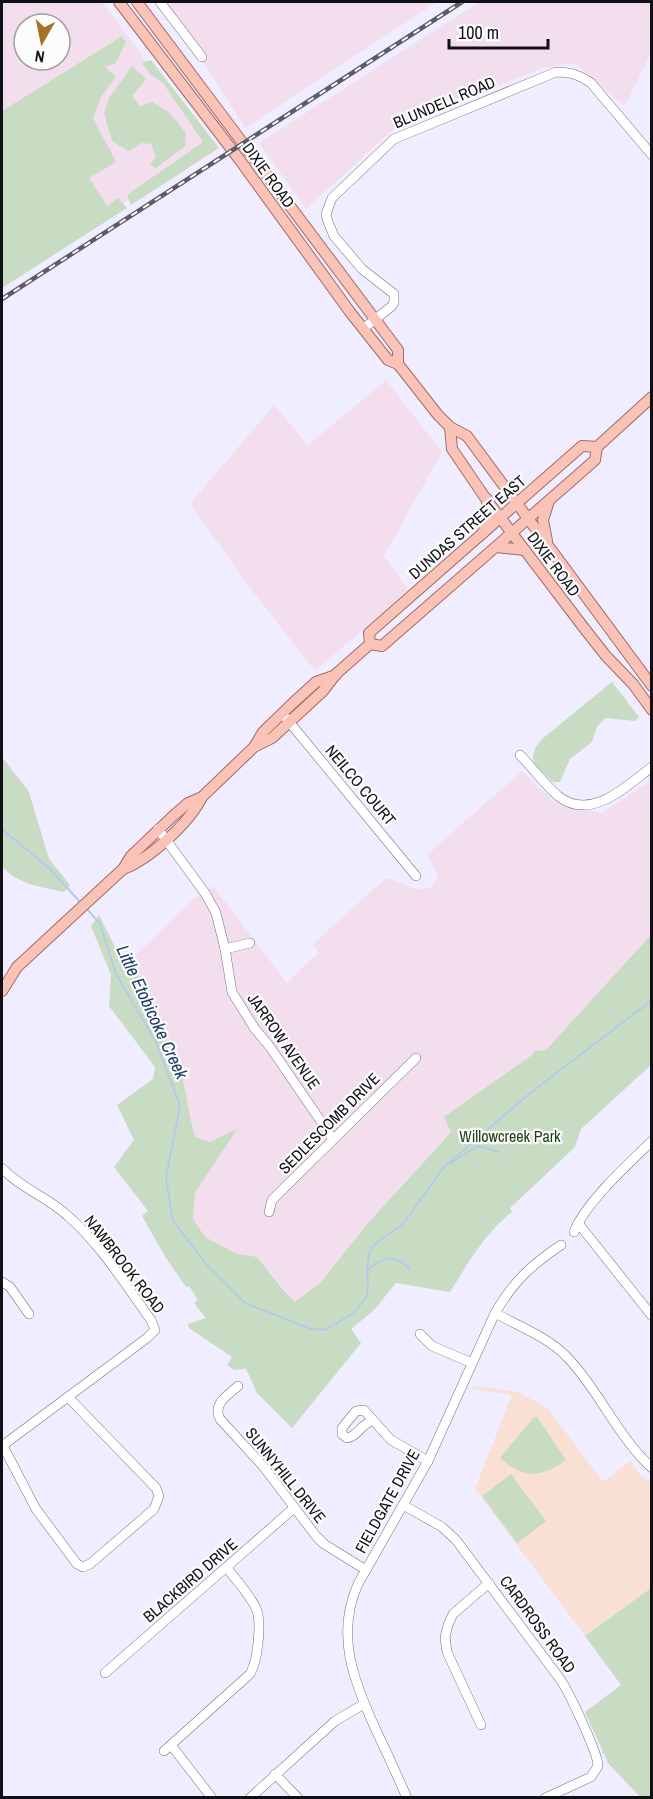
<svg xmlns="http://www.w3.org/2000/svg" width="653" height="1799" viewBox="0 0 653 1799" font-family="'Archivo Narrow',sans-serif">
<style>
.industrial{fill:#f3deed;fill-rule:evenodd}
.education{fill:#f8e0d5}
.green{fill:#c8dcc3}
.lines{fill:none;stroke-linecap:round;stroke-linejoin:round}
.stream{stroke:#b3cbeb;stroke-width:2}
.minor-casing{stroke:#727180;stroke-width:10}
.major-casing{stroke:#a66a61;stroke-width:12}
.minor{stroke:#fff;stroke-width:9}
.major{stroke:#fac3b8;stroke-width:10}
.rail-casing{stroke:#5d5b65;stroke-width:4.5}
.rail{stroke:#fcfcfc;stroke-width:2;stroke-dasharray:7;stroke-linecap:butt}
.labels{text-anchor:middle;stroke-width:4.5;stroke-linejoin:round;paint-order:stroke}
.street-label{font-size:16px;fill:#111016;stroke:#fcfcfc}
.park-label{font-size:16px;fill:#1d4014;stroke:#fcfcfc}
.water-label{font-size:18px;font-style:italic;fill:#1c3d66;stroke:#fcfcfc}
</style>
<rect width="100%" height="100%" fill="#efedff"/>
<g class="industrial">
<path d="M2 2H102L211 147 2 281ZM24 24H60V60H24Z"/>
<path d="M165 2H437L245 128Z"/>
<path d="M479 2H651V53L625 106 574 63 542 68 394 129 306 209 259 143Z"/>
<path d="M386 380 442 452 384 556 408 590 315 671 254 593 190 504 274 405 308 445Z"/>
<path d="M522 771 555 803 601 813 651 781V940L546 1050 534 1051 532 1055 451 1131 368 1223 320 1283 295 1302 257 1257 237 1254 205 1237 193 1219 195 1193 236 1130 209 1142 195 1137 189 1117 179 1066 148 1000 146 982 127 964 193 899 213 886 287 983 319 952 312 945 386 878 416 889 431 888 438 875 427 855Z"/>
</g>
<path class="education" d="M474 1386 519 1392 548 1409 603 1482 630 1461 640 1475 651 1483V1588L585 1636 475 1489 512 1395 472 1389Z"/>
<g class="green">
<path d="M122 36 126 42 115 64 105 67 116 77 101 97 93 118 116 162 89 178 107 206 118 198 127 208 2 288V111Z"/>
<path d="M151 60 219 148 131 205 127 195 203 142 163 83 151 75 142 63Z"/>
<path d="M132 66 146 79 132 96 140 106 152 102 170 113 186 133 185 146 156 168 150 165 156 157 151 144 142 143 128 151 112 141 104 113 109 98Z"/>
<path d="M612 682 639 717 635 721 605 718 597 727 592 742 570 759 560 782H553C536 766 524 760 542 739Z"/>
<path d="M2 757 29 792 49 859 70 885 64 892C42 887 16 884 2 866Z"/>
<path d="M99 915 121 959 146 982C149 1013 167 1036 178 1064 186 1084 188 1114 195 1137L209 1142 237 1129 195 1193 193 1219 205 1237 237 1254 257 1257 285 1292 295 1302 320 1283 368 1223 451 1132 444 1117 532 1055 534 1051 546 1050 651 935V1065L581 1129 575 1147 510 1208 512 1212C485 1233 468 1263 450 1292L396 1283 374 1310 351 1329 361 1343 292 1428 257 1393 246 1369 234 1370 227 1365 232 1357 189 1328 188 1324 206 1318 194 1303 198 1300 189 1286 186 1287 166 1258 142 1216 148 1211 114 1167 134 1140 117 1105 153 1079 155 1067 109 1006 111 975 91 926Z"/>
<path d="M534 1417H537L566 1460C541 1478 523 1479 500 1458Z"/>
<path d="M511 1474 546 1521 517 1543 482 1496Z"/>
<path d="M651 1588 652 1797 641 1798 608 1763 585 1712 621 1685 585 1636Z"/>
</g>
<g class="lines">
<g class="stream">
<path d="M2 829 50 869 81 903"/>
<path d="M87 909 100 924 116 974 155 1040 180 1105 166 1178 173 1221 207 1265 245 1303 311 1329 325 1330 354 1313 367 1296 368 1284 367 1271 369 1253 376 1243 403 1224 444 1167 529 1094 652 1000"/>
<path d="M451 1163 477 1146 500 1152"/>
<path d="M367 1271C381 1257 397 1253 410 1270"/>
</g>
<g class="minor-casing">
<g id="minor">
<path d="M160 2 202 57"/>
<path d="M364 328 392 306 394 302V294L362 269 334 236 328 222 326 214 332 198 394 139 556 72C571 72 579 75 591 83L652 155"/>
<path d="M286 718 416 876"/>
<path d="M520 755C533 768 544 784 558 796 591 822 626 786 652 767"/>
<path d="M158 829 205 893 216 913 225 949 232 992 255 1029 270 1047 333 1139"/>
<path d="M225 949 250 943"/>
<path d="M2 1168C20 1188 48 1197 68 1216 101 1245 125 1284 151 1320L155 1330 147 1338 2 1446"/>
<path d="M269 1212 272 1200 416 1058"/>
<path d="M578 1223 652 1316"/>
<path d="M574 1232C586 1202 628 1164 652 1141"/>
<path d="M2 1282 10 1287 29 1314"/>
<path d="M495 1313C518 1326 548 1337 567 1357 599 1390 617 1436 652 1468"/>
<path d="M420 1334 432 1346 472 1363"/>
<path d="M238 1386C228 1395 212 1404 220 1419L263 1466 316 1536 324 1544 366 1570"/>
<path d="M372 1421C361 1424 357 1437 347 1438L342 1434V1428L356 1411 364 1410 391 1440 428 1461"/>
<path d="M2 1444 36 1509 77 1564 83 1567 90 1564 154 1509 159 1496 156 1488 68 1397"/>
<path d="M403 1505 442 1527 456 1540 560 1679C569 1692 598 1753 598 1766L591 1777 545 1798"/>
<path d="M105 1673 294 1508"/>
<path d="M481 1725 447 1652 445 1637 448 1625 453 1614 489 1583"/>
<path d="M171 1745 212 1798"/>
<path d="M164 1751 250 1674C258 1661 262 1621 256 1608 249 1594 236 1580 227 1568"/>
<path d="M275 1774 298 1798"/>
<path d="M250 1798 335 1721 364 1704"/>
<path d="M407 1798C397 1775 387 1753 376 1730 354 1682 335 1635 358 1584L428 1461 495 1313C514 1281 530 1266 561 1245"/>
</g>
</g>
<g class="major-casing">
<g id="major">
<path d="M119 2 239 159 350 312 388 360 398 364 438 415 450 427 467 436 652 686"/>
<path d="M137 2 398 350V364"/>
<path d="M450 427 452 449 486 499 584 628 606 656 633 684 652 710"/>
<path d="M483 533 488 517 487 499"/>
<path d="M547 541 543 520 549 501"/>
<path d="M496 547 525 550"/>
<path d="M370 644 369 633 582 446 597 447"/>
<path d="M254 747 263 732 294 702 316 682 336 675"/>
<path d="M123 869C150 859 189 823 202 797"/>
<path d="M2 991 17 967 123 869 131 856 173 816 188 803 202 797 254 747 272 738 323 691 336 674 370 644 382 646 570 482 595 460 597 447 652 397"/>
</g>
</g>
<use href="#minor" class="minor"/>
<use href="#major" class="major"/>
<g class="rail-casing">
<path id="rail" d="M2 299 462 2"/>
</g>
<use href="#rail" class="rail"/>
</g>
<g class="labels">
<g class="street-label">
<text transform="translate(444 102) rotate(-23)" y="6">BLUNDELL ROAD</text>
<text transform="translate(269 175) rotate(54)" y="6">DIXIE ROAD</text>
<text transform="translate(467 527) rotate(-41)" y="6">DUNDAS STREET EAST</text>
<text transform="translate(554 564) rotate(53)" y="6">DIXIE ROAD</text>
<text transform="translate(361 785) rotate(50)" y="6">NEILCO COURT</text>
<text transform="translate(284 1041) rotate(55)" y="6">JARROW AVENUE</text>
<text transform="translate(329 1123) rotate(-45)" y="6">SEDLESCOMB DRIVE</text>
<text transform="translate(125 1264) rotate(52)" y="6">NAWBROOK ROAD</text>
<text transform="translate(286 1475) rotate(51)" y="6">SUNNYHILL DRIVE</text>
<text transform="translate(387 1501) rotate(-61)" y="6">FIELDGATE DRIVE</text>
<text transform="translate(190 1580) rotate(-41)" y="6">BLACKBIRD DRIVE</text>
<text transform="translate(538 1624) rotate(54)" y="6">CARDROSS ROAD</text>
</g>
<g class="park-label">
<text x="510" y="1142">Willowcreek Park</text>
</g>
<g class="water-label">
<text transform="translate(152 1012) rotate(65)" y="6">Little Etobicoke Creek</text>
</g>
</g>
<rect width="653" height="1799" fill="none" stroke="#111016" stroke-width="6"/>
<g transform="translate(42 42) rotate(189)"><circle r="28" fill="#fcfcfc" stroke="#9e9ea0" stroke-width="1.5"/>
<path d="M0-4.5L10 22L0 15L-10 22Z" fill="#a47428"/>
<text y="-9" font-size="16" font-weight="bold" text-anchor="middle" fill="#111016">N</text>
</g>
<path d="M449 39v9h99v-9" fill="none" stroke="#111016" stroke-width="3"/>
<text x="458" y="39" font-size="18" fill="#111016" stroke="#fcfcfc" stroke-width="4.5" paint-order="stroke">100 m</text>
</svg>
